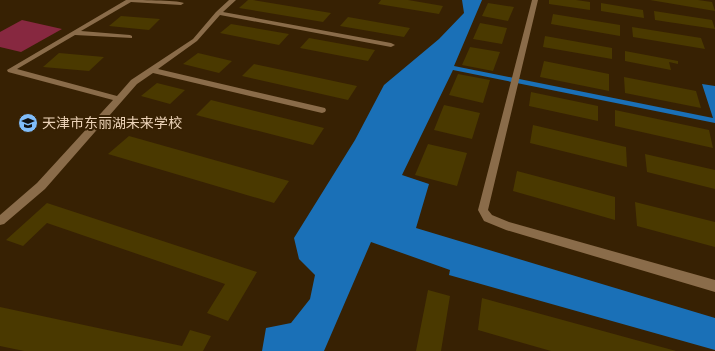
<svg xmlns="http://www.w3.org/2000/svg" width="715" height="351" viewBox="0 0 715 351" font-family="Georgia,'Noto Sans SC',serif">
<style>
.green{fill:#872840}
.water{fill:#1a70b7}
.building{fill:#4a3900}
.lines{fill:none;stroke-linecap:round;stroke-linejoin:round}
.minor{fill:#8a6c4a;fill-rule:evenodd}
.labels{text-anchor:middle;stroke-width:4;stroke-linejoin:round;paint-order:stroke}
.poi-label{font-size:14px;fill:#ecd3b8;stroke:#372103;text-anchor:start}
</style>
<rect width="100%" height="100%" fill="#372103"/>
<path class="green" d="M22 20 62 29 21 52 0 47V32Z"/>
<path class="water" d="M462 0H482L454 66 713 118 702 84 715 86V123L453 70 402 175 429 184 416 228 715 318V350L449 275 450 270 371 242 324 351H262L266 328 291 323 310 299 315 275 299 259 294 238 355 140 384 85 439 39 464 13Z"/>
<g class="building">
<path d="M248 0H253L331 13 323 22 239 8Z"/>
<path d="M381 0H408L443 6 439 14 378 4Z"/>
<path d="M549 0H576L590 2V10L549 4Z"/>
<path d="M650 0H698L712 2 715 11Z"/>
<path d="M488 3 514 7 508 21 482 16Z"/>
<path d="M601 3 643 10 644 18 601 11Z"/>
<path d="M654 11 712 20 715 29 655 20Z"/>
<path d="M553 14 620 25V36L551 24Z"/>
<path d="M121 16 160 19 149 30 109 26Z"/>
<path d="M348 17 410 28 404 37 340 26Z"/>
<path d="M480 23 507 28 502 44 473 39Z"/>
<path d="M231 24 289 34 279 45 220 33Z"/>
<path d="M632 27 701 38 705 49 633 37Z"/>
<path d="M545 36 612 48V59L543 47Z"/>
<path d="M309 38 375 50 368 61 300 48Z"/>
<path d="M470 47 500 52 493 71 462 65Z"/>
<path d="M625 51 678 61V64L669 62 671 70 625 61Z"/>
<path d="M59 53 104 57 89 71 43 67Z"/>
<path d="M198 53 232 61 219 73 183 64Z"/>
<path d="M544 61 609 74V91L540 77Z"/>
<path d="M254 64 357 86 348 100 242 76Z"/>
<path d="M458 74 490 80 483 103 449 95Z"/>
<path d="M624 77 696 91 701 108 625 93Z"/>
<path d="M157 83 185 90 170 104 141 96Z"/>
<path d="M531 92 598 106V121L529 106Z"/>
<path d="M211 100 324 128 313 145 196 115Z"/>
<path d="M444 105 480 113 472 139 434 130Z"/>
<path d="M615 110 709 130 713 148 615 126Z"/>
<path d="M533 125 626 147 627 167 530 143Z"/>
<path d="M129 136 289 181 274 203 108 154Z"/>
<path d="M428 144 467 153 457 186 415 175Z"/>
<path d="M645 154 715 170V189L647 172Z"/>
<path d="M517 171 615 197V220L513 191Z"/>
<path d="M635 202 715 222V247L637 226Z"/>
<path d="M47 203 257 272 228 321 207 313 225 284 47 223 23 246 6 240Z"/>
<path d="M428 290 450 296 441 351H416Z"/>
<path d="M482 298 676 351H551L478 330Z"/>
<path d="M0 307 182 346 190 330 211 336 203 351H24L0 346Z"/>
</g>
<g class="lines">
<g class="minor">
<path d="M126 0C137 0 176 0 184 3L181 5 131 2 81 31 130 35 132 36V38L75 35 17 69 117 96 131 80 193 39 216 12 229 0H236L223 12 391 43 395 45 391 47 220 15 197 41 158 69 325 108 326 110 325 112 322 113 153 73 137 84 45 189 4 224 0 225V215L37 183 113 100 8 72 7 70Z"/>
<path d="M532 0H538L488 210 492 215 509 222 715 280V292L506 230 484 221 478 210Z"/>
</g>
</g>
<defs>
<g id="school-disc" transform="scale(1)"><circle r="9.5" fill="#80bdfa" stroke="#372103"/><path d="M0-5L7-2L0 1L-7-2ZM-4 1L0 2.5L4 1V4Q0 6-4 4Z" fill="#111"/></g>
</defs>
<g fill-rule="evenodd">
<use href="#school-disc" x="28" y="123"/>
</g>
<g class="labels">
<g class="poi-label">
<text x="42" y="128">天津市东丽湖未来学校</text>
</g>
</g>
</svg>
